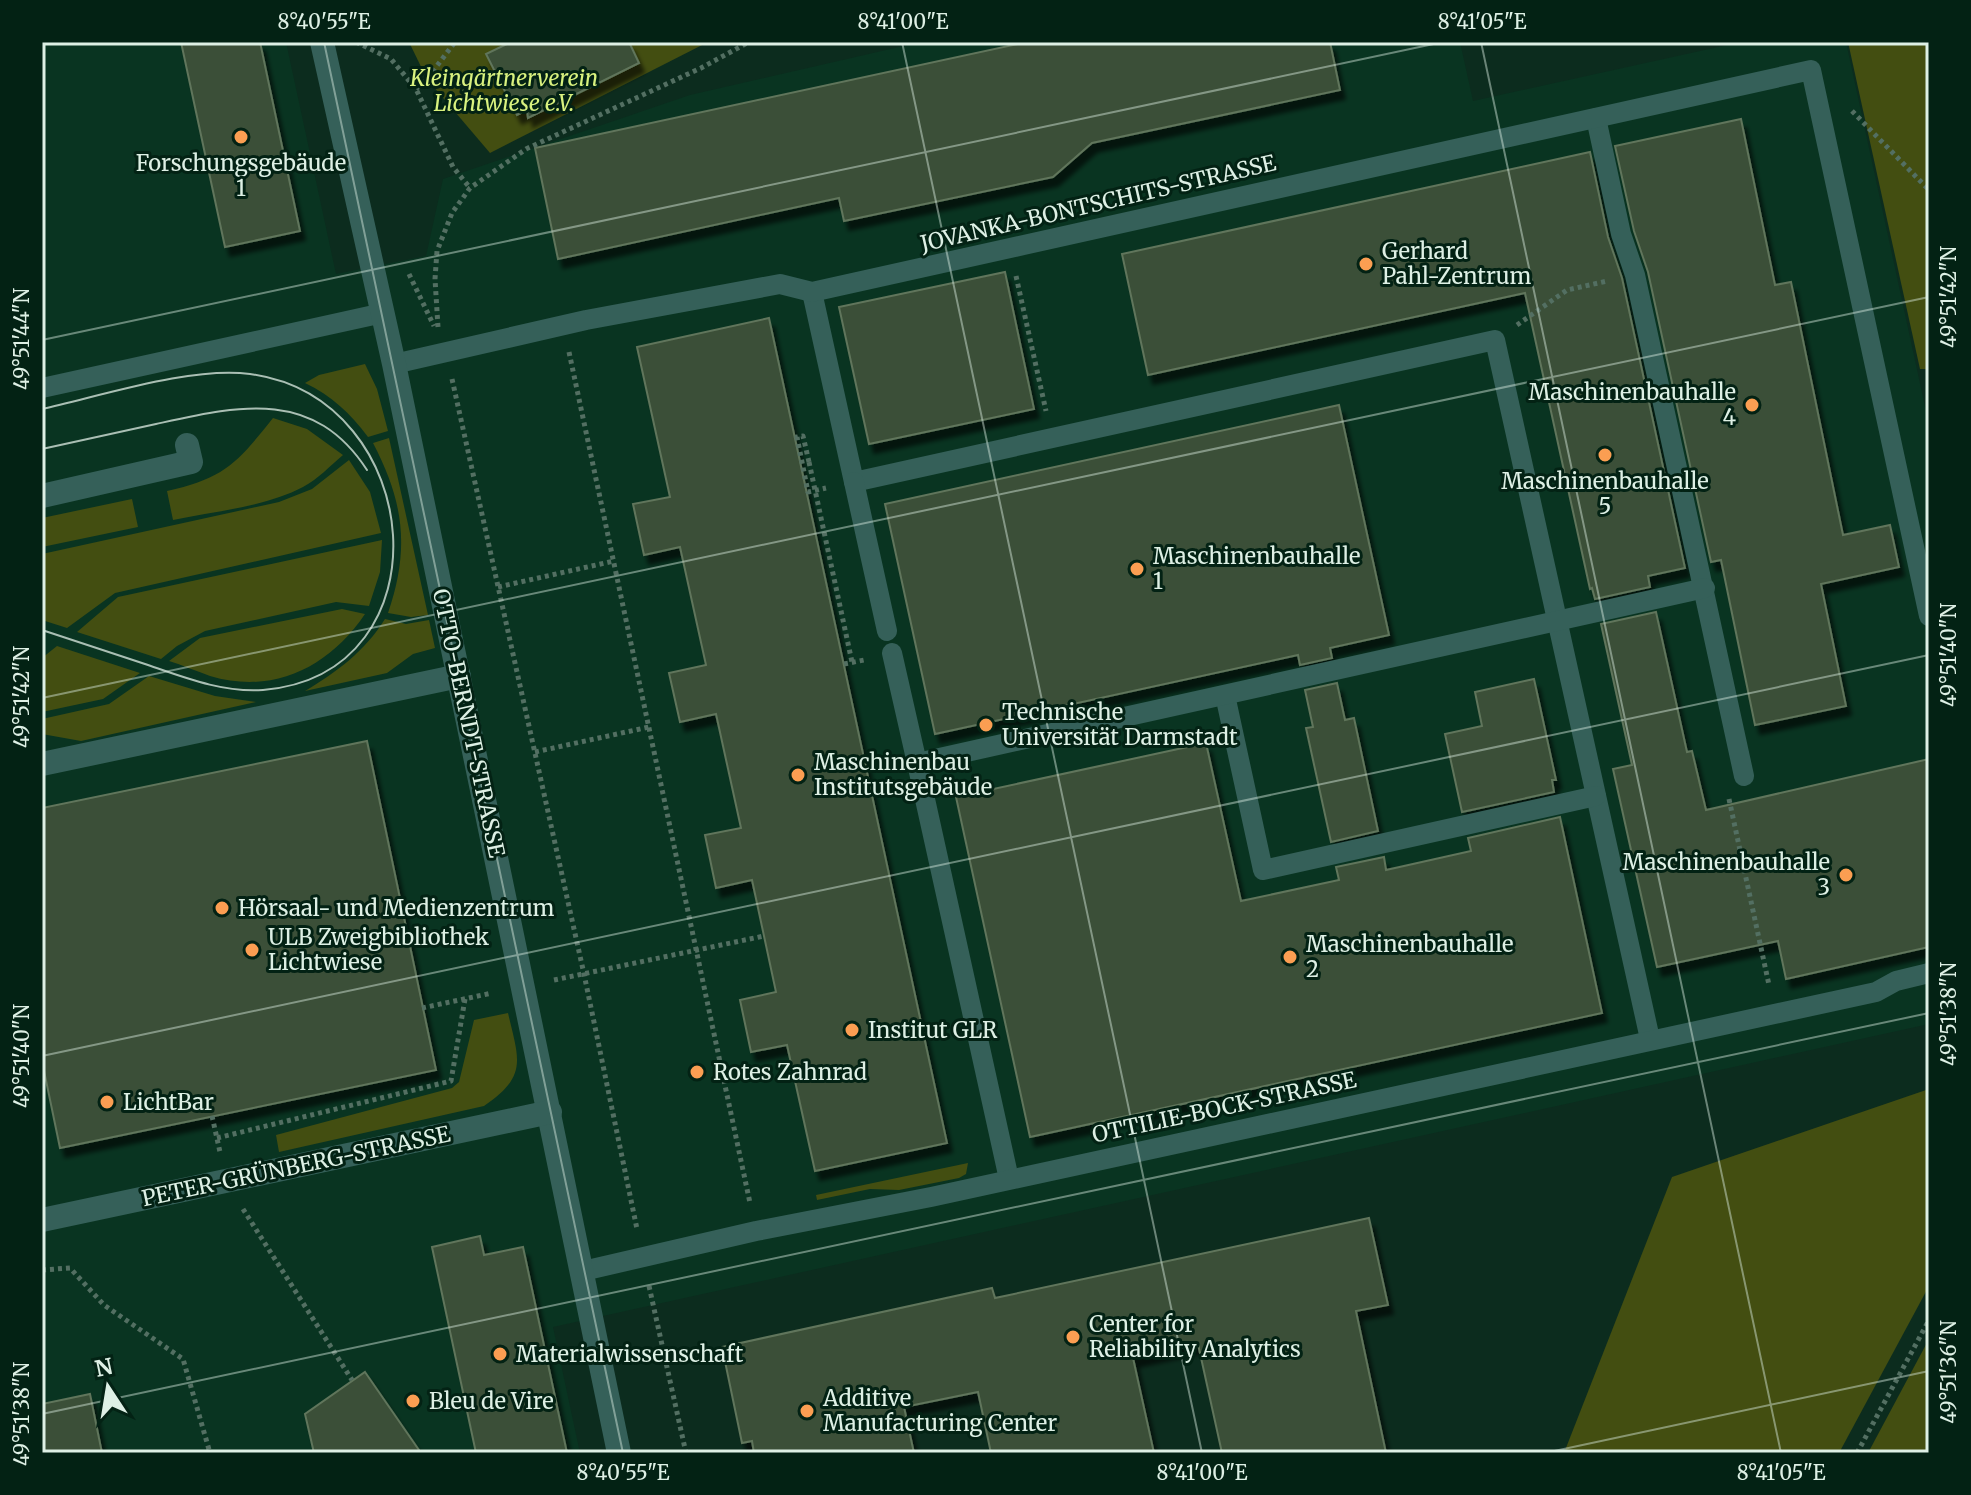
<svg xmlns="http://www.w3.org/2000/svg" width="1971" height="1495" viewBox="0 0 1971 1495" font-family="Merriweather,serif">
<style>
.built{fill:#093421}
.green{fill:#434e11}
.building{fill:#3b4f37;stroke:#60755b;stroke-width:2;filter:url(#shadow)}
.lines{fill:none;stroke-linecap:round;stroke-linejoin:round}
.path{stroke:#536f62;stroke-width:5;stroke-dasharray:4 4;stroke-linecap:butt}
.lane{stroke:#356059;stroke-width:20}
.street{stroke:#356059;stroke-width:24}
.tram{stroke:#aabfb4;stroke-width:2}
.path-bridge{stroke:#536f62;stroke-width:5;stroke-dasharray:4 4;stroke-linecap:butt}
.ticks{fill:none;stroke:#def0e5;stroke-width:2;stroke-opacity:0.45}
.poi-dot{fill:#fb9e52;stroke:#032214;stroke-width:3}
.labels{text-anchor:middle;stroke-width:6;stroke-linejoin:round;paint-order:stroke}
.park-label{font-size:22px;font-style:italic;fill:#d9f27f;stroke:#032214}
.poi-label{font-size:22px;fill:#def0e5;stroke:#032214;text-anchor:start}
.street-label{font-size:22px;fill:#def0e5;stroke:#032214}
.neatline{fill:none;stroke:#def0e5;stroke-width:3}
.ticks-label{font-size:20px;text-anchor:middle;fill:#def0e5}
</style>
<defs>
<filter id="shadow"><feDropShadow dx="5" dy="9" stdDeviation="2" flood-color="#0009"/></filter>
</defs>
<rect width="100%" height="100%" fill="#0c2c1e"/>
<path class="built" d="M42 42H286L336 274 426 256 443 179 690 95 921 42H1460L1473 101 1741 42H1846L1929 425V1024L553 1327 580 1453H42Z"/>
<g class="green">
<path d="M409 42H708L490 153 427 79Z"/>
<path d="M1848 42H1929V369H1920Z"/>
<path d="M365 364 377 389 388 431 368 437C350 413 332 396 305 383L319 375Z"/>
<path d="M273 418 307 429 343 455C330 466 318 479 303 487 265 507 215 511 173 520L167 491C225 478 237 463 273 418Z"/>
<path d="M389 438 428 615 411 617 388 613C410 549 404 502 373 443Z"/>
<path d="M349 460 370 492 381 533 115 593 67 628 42 620V554L279 502 312 489Z"/>
<path d="M132 499 138 527 42 547V518Z"/>
<path d="M382 540 380 572 369 606 336 602 205 631 177 646 161 659 77 632 118 597Z"/>
<path d="M342 609 365 614C329 667 274 695 210 676 196 671 182 665 169 661L200 638Z"/>
<path d="M385 619 406 624 429 620 435 648 413 654 387 673 305 691C337 672 365 651 385 619Z"/>
<path d="M57 646 140 673 103 699 42 712V658Z"/>
<path d="M149 676 215 696 256 702 81 741 42 734V719L109 704Z"/>
<path d="M508 1013C519 1060 528 1076 484 1106L279 1152 276 1135 452 1088 459 1082 474 1020Z"/>
<path d="M1929 1089V1286L1839 1453H1564L1672 1177Z"/>
<path d="M968 1163 966 1174 959 1178 899 1190 870 1189 817 1200 816 1195Z"/>
<path d="M1929 1339V1453H1868Z"/>
</g>
<g class="building">
<path d="M181 42H260L300 231 225 247Z"/>
<path d="M511 42H629L639 63 528 118 527 110 517 115 486 54Z"/>
<path d="M1027 42H1330L1340 90 1092 143 1053 177 844 221 839 198 558 259 535 148Z"/>
<path d="M1741 119 1775 285 1791 282 1843 535 1890 525 1899 567 1821 584 1846 706 1755 725 1721 560 1711 562 1648 272 1634 231 1615 146Z"/>
<path d="M1590 152 1608 237 1622 278 1685 568 1648 576 1650 587 1595 599 1592 588 1590 589 1525 293 1148 375 1122 254Z"/>
<path d="M1005 272 1034 409 869 444 839 307Z"/>
<path d="M769 318 947 1143 815 1171 787 1045 751 1052 740 1000 776 992 752 880 716 888 705 835 741 828 716 714 680 722 669 673 706 665 680 547 644 555 633 504 670 497 637 347Z"/>
<path d="M1339 405 1389 635 1330 648 1332 658 1300 665 1298 655 935 734 885 504Z"/>
<path d="M1656 612 1687 752 1692 751 1706 810 1929 759V947L1786 979 1778 941 1657 967 1613 769 1632 765 1601 624Z"/>
<path d="M1534 679 1556 780H1552L1554 792 1462 812 1445 734 1482 726 1475 692Z"/>
<path d="M1337 683 1345 720 1354 718 1378 831 1331 842 1306 728 1313 727 1305 690Z"/>
<path d="M367 741 436 1070 60 1148 42 1061V808Z"/>
<path d="M1206 743 1241 901 1339 880 1336 867 1384 857 1386 870 1471 851 1468 838 1560 817 1602 1013 1030 1137 956 797Z"/>
<path d="M1369 1218 1388 1305 1356 1311 1386 1453H1222L1198 1344 1133 1358 1154 1453H991L978 1392 904 1407 914 1453H754L752 1441 742 1443 722 1347 992 1288 995 1298Z"/>
<path d="M480 1236 484 1255 523 1247 567 1453H476L432 1247Z"/>
<path d="M365 1372 421 1453H314L305 1414Z"/>
<path d="M90 1394 102 1453H42V1404Z"/>
</g>
<g class="lines">
<g class="path">
<path d="M356 42 391 59 416 89 453 167 470 188"/>
<path d="M416 89 427 79 455 42"/>
<path d="M1852 111 1929 190"/>
<path d="M409 274 434 326"/>
<path d="M1016 276 1046 411"/>
<path d="M1517 325 1567 290 1607 281"/>
<path d="M438 327 435 279 437 251 452 213 470 188 526 149 701 68 749 42"/>
<path d="M569 352 750 1203"/>
<path d="M452 379 584 974 637 1229"/>
<path d="M809 462 803 436 797 437 808 492 826 488"/>
<path d="M498 587 614 561"/>
<path d="M844 664 864 660"/>
<path d="M535 752 649 727"/>
<path d="M1729 799 1769 985"/>
<path d="M554 980 764 936"/>
<path d="M422 1008 492 993"/>
<path d="M42 1093V1095"/>
<path d="M212 1116 220 1152"/>
<path d="M217 1138 451 1081 465 999"/>
<path d="M243 1209 352 1380"/>
<path d="M42 1270 70 1268 104 1305 183 1359 210 1453"/>
<path d="M649 1286 686 1453"/>
<path d="M1857 1453 1929 1320"/>
</g>
<g class="lane">
<path d="M1596 118 1621 234 1635 275 1744 776"/>
<path d="M812 292 854 482 1495 340 1650 1039"/>
<path d="M394 364 586 320 780 284 812 292 1811 70 1929 616"/>
<path d="M42 388 383 313"/>
<path d="M854 482 887 631"/>
<path d="M892 653 917 763"/>
<path d="M1225 695 1263 870 1596 796"/>
<path d="M1009 1179 917 763 1705 588"/>
<path d="M583 1271 756 1231 931 1197 1876 992 1896 981 1929 973"/>
</g>
<g class="street">
<path d="M322 42 394 364 619 1453"/>
<path d="M42 496 191 462 187 445"/>
<path d="M42 764 459 676"/>
<path d="M42 1220 550 1112"/>
</g>
<g class="tram">
<path d="M42 409C101 396 192 366 250 374 427 398 450 674 263 690 223 693 183 677 145 664 111 653 76 641 42 630"/>
<path d="M42 449C80 441 118 432 156 424 238 406 313 387 367 470"/>
</g>
<path class="path-bridge" d="M809 462 852 662"/>
</g>
<path class="ticks" d="M324 42 623 1453M902 42 1202 1453M1481 42 1781 1453M42 340 1443 42M42 698 1929 297M42 1056 1929 655M42 1414 1929 1013M42 1441 45 1453M1545 1453 1929 1371"/>
<g class="poi-dot">
<circle cx="241" cy="137" r="8"/>
<circle cx="1366" cy="264" r="8"/>
<circle cx="1752" cy="405" r="8"/>
<circle cx="1605" cy="455" r="8"/>
<circle cx="1137" cy="569" r="8"/>
<circle cx="986" cy="725" r="8"/>
<circle cx="798" cy="775" r="8"/>
<circle cx="1846" cy="875" r="8"/>
<circle cx="222" cy="908" r="8"/>
<circle cx="252" cy="950" r="8"/>
<circle cx="1290" cy="957" r="8"/>
<circle cx="852" cy="1030" r="8"/>
<circle cx="697" cy="1072" r="8"/>
<circle cx="107" cy="1102" r="8"/>
<circle cx="1073" cy="1337" r="8"/>
<circle cx="500" cy="1354" r="8"/>
<circle cx="413" cy="1401" r="8"/>
<circle cx="807" cy="1411" r="8"/>
</g>
<g class="labels">
<g class="park-label">
<text x="504" y="86">Kleingärtnerverein<tspan x="504" dy="25">Lichtwiese e.V.</tspan></text>
</g>
<g class="poi-label">
<text x="241" y="171" text-anchor="middle">Forschungsgebäude<tspan x="241" dy="25">1</tspan></text>
<text x="1382" y="259">Gerhard<tspan x="1382" dy="25">Pahl-Zentrum</tspan></text>
<text x="1736" y="400" text-anchor="end">Maschinenbauhalle<tspan x="1736" dy="25">4</tspan></text>
<text x="1605" y="489" text-anchor="middle">Maschinenbauhalle<tspan x="1605" dy="25">5</tspan></text>
<text x="1153" y="564">Maschinenbauhalle<tspan x="1153" dy="25">1</tspan></text>
<text x="1002" y="720">Technische<tspan x="1002" dy="25">Universität Darmstadt</tspan></text>
<text x="814" y="770">Maschinenbau<tspan x="814" dy="25">Institutsgebäude</tspan></text>
<text x="1830" y="870" text-anchor="end">Maschinenbauhalle<tspan x="1830" dy="25">3</tspan></text>
<text x="238" y="916">Hörsaal- und Medienzentrum</text>
<text x="268" y="945">ULB Zweigbibliothek<tspan x="268" dy="25">Lichtwiese</tspan></text>
<text x="1306" y="952">Maschinenbauhalle<tspan x="1306" dy="25">2</tspan></text>
<text x="868" y="1038">Institut GLR</text>
<text x="713" y="1080">Rotes Zahnrad</text>
<text x="123" y="1110">LichtBar</text>
<text x="1089" y="1332">Center for<tspan x="1089" dy="25">Reliability Analytics</tspan></text>
<text x="516" y="1362">Materialwissenschaft</text>
<text x="823" y="1406">Additive<tspan x="823" dy="25">Manufacturing Center</tspan></text>
<text x="429" y="1409">Bleu de Vire</text>
</g>
<g class="street-label">
<text transform="translate(1098 203) rotate(-13)" y="8">JOVANKA-BONTSCHITS-STRASSE</text>
<text transform="translate(469 723) rotate(78)" y="8">OTTO-BERNDT-STRASSE</text>
<text transform="translate(1224 1107) rotate(-12)" y="8">OTTILIE-BOCK-STRASSE</text>
<text transform="translate(296 1166) rotate(-12)" y="8">PETER-GRÜNBERG-STRASSE</text>
</g>
</g>
<rect width="1971" height="1495" fill="none" stroke="#032214" stroke-width="88"/>
<g transform="translate(108 1387) rotate(348)" stroke="#032214" stroke-width="6" paint-order="stroke">
<path d="M0-6L14 30L0 20L-14 30Z" fill="#def0e5"/>
<text y="-12" font-size="22" font-weight="bold" text-anchor="middle" fill="#def0e5">N</text>
</g>
<rect x="44" y="44" width="1883" height="1407" class="neatline"/>
<g class="ticks-label">
<text x="324" y="29">8°40'55"E</text>
<text x="903" y="29">8°41'00"E</text>
<text x="1482" y="29">8°41'05"E</text>
<text transform="translate(1949 297) rotate(-90)" y="7">49°51'42"N</text>
<text transform="translate(22 339) rotate(-90)" y="7">49°51'44"N</text>
<text transform="translate(1949 655) rotate(-90)" y="7">49°51'40"N</text>
<text transform="translate(22 697) rotate(-90)" y="7">49°51'42"N</text>
<text transform="translate(1949 1014) rotate(-90)" y="7">49°51'38"N</text>
<text transform="translate(22 1056) rotate(-90)" y="7">49°51'40"N</text>
<text transform="translate(1949 1372) rotate(-90)" y="7">49°51'36"N</text>
<text transform="translate(22 1414) rotate(-90)" y="7">49°51'38"N</text>
<text x="623" y="1480">8°40'55"E</text>
<text x="1202" y="1480">8°41'00"E</text>
<text x="1781" y="1480">8°41'05"E</text>
</g>
</svg>
